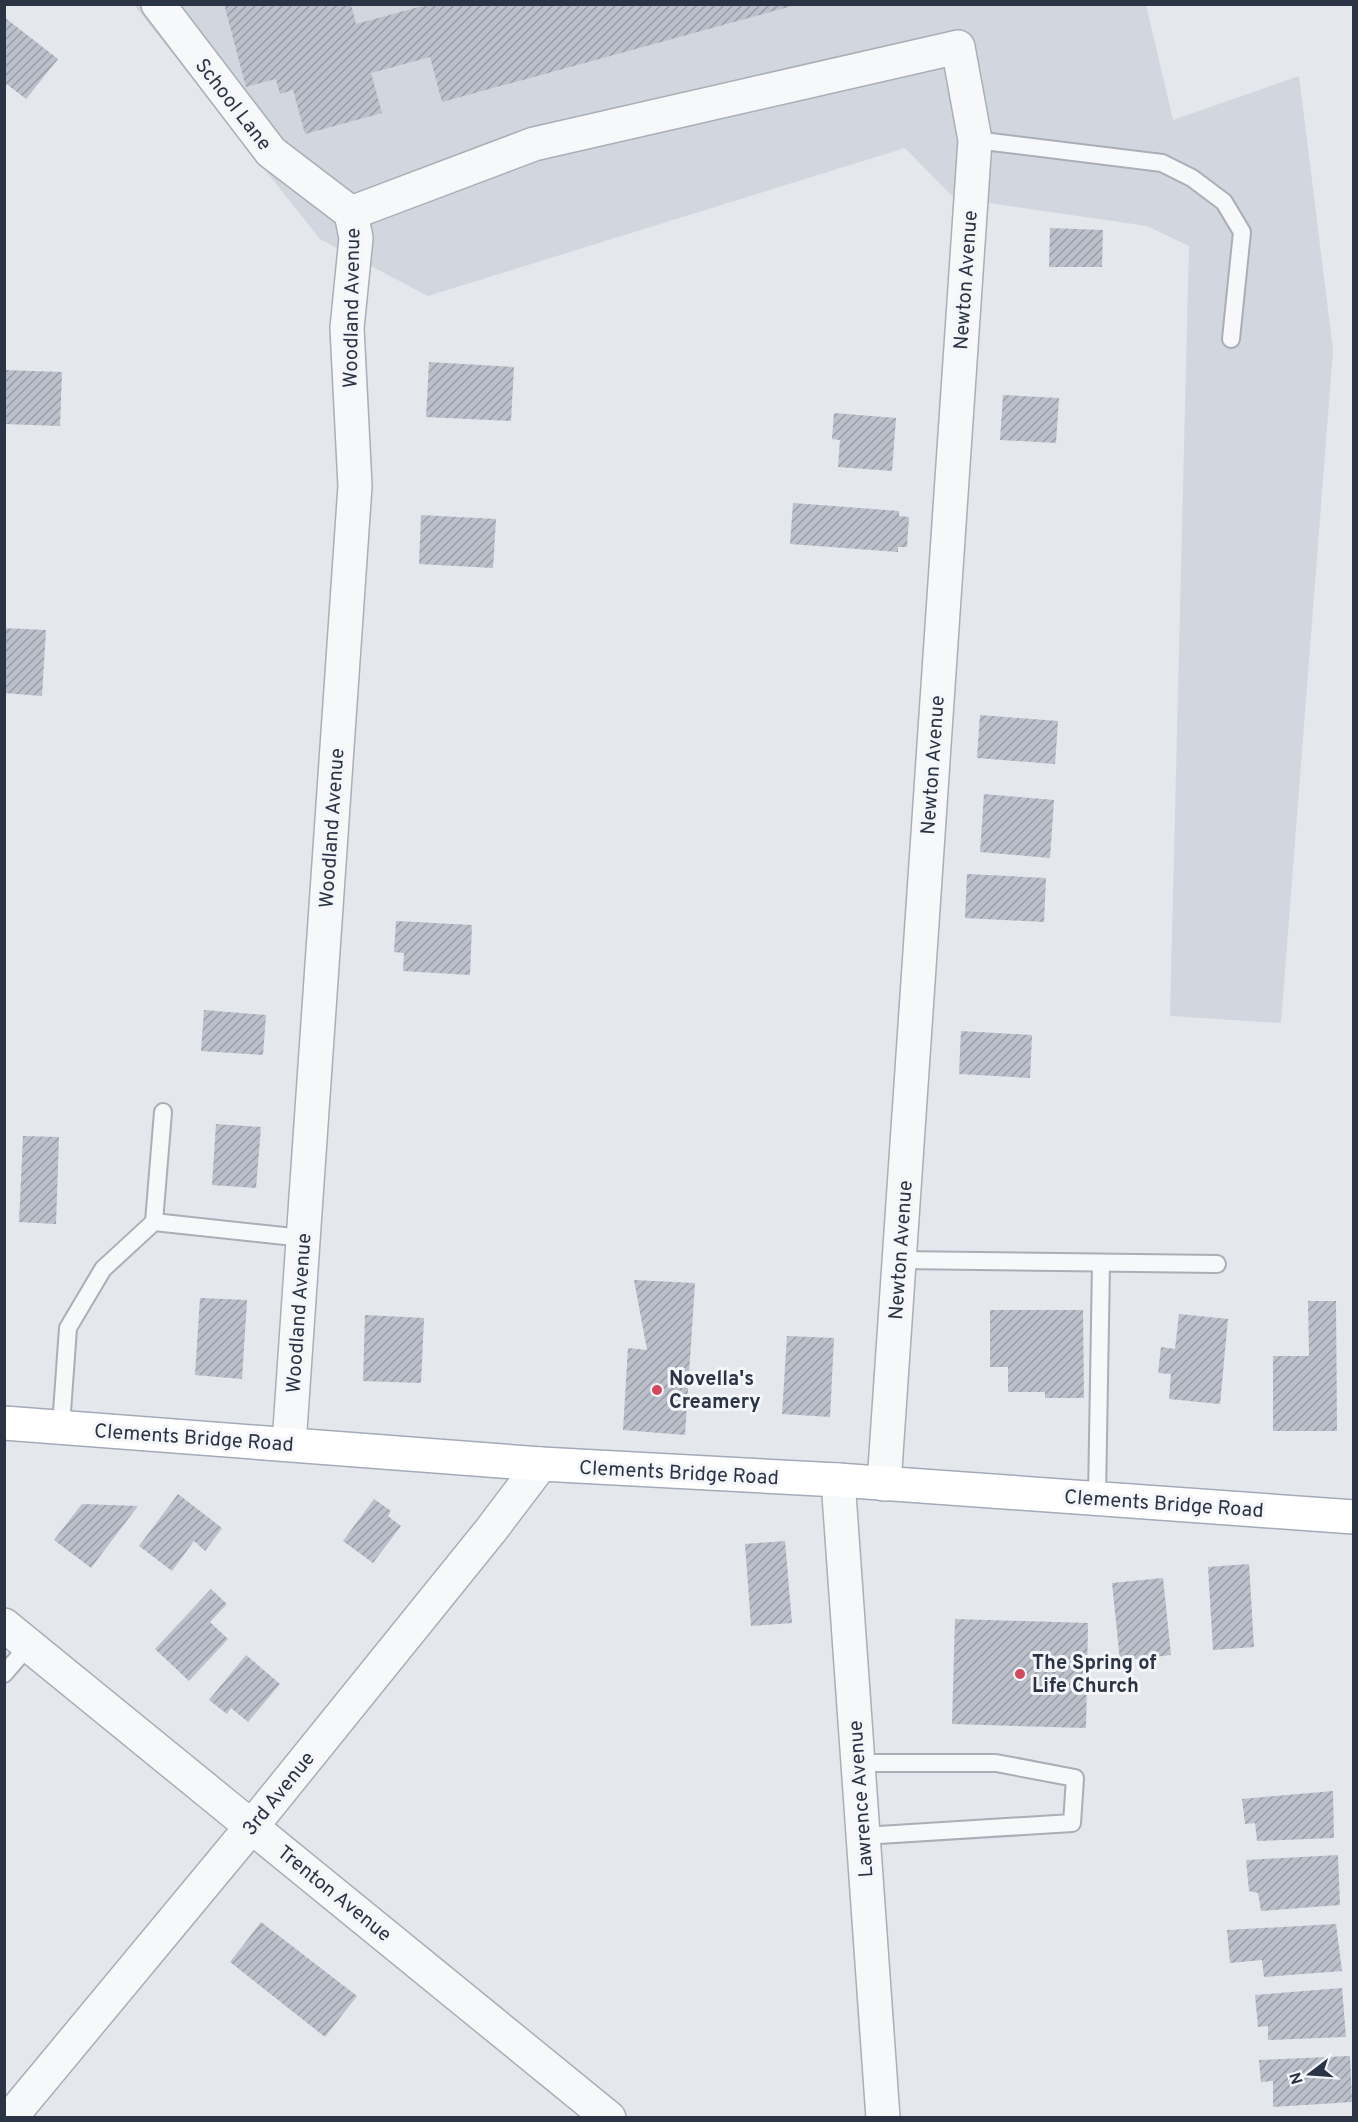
<svg xmlns="http://www.w3.org/2000/svg" width="1358" height="2122" viewBox="0 0 1358 2122" font-family="Overpass,sans-serif">
<style>
.built{fill:#d2d6de}
.building{fill:url(#building-hatch)}
.lines{fill:none;stroke-linecap:round;stroke-linejoin:round}
.service-casing{stroke:#a9aeb7;stroke-width:20}
.minor-casing{stroke:#a9aeb7;stroke-width:36}
.tertiary-casing{stroke:#a9aeb7;stroke-width:36}
.primary-casing{stroke:#a3abb8;stroke-width:36}
.service{stroke:#f7f8fa;stroke-width:16}
.minor{stroke:#f7f8fa;stroke-width:33}
.tertiary{stroke:#f7f8fa;stroke-width:33}
.primary{stroke:#fff;stroke-width:33}
.poi-dot{fill:#d1495b;stroke:#f4f6f9;stroke-width:2}
.labels{text-anchor:middle;stroke-width:6;stroke-linejoin:round;paint-order:stroke}
.street-label{font-size:20px;fill:#2b3445;stroke:#f4f6f9}
.poi-label{font-size:20px;font-weight:bold;fill:#2b3445;stroke:#f4f6f9;text-anchor:start}
</style>
<defs>
<pattern id="building-hatch" width="6" height="6" patternUnits="userSpaceOnUse" patternTransform="scale(1.5)"><rect width="6" height="6" fill="#bbc0ca"/><path d="M-1 1l2-2M0 6l6-6M5 7l2-2" fill="none" stroke="#989da6"/></pattern>
</defs>
<rect width="100%" height="100%" fill="#e4e7ec"/>
<path class="built" d="M134 5H1146L1173 120 1299 76 1333 350 1281 1023 1170 1016 1189 246 1147 226 954 198 905 148 428 296 320 239Z"/>
<g class="building">
<path d="M224 4H351L356 24 430 4 796 5 442 102 430 57 371 73 382 113 305 134 293 90 280 94 276 79 246 87Z"/>
<path d="M4 17 58 59 26 99 4 82Z"/>
<path d="M1050 228 1103 230 1102 267H1049Z"/>
<path d="M429 362 514 367 511 421 426 417Z"/>
<path d="M4 370 62 372 60 426 4 424Z"/>
<path d="M1003 395 1059 398 1056 443 1000 440Z"/>
<path d="M834 413 896 418 892 471 838 467 840 440 832 439Z"/>
<path d="M793 503 899 511V516L909 517 907 547H898V552L790 544Z"/>
<path d="M421 515 496 519 493 568 419 564Z"/>
<path d="M4 628 46 630 42 696 4 693Z"/>
<path d="M980 715 1058 721 1055 764 977 758Z"/>
<path d="M984 794 1054 800 1050 858 980 852Z"/>
<path d="M967 874 1046 878 1044 922 965 918Z"/>
<path d="M396 921 472 925 470 975 403 971 404 953 394 952Z"/>
<path d="M204 1010 266 1015 263 1055 201 1051Z"/>
<path d="M961 1031 1032 1035 1030 1078 959 1074Z"/>
<path d="M216 1124 261 1127 256 1188 212 1185Z"/>
<path d="M23 1136 59 1137 56 1224 19 1222Z"/>
<path d="M634 1280 695 1283 685 1435 623 1430 628 1348 647 1350Z"/>
<path d="M200 1298 247 1300 242 1379 195 1375Z"/>
<path d="M1308 1301H1336L1337 1431H1273V1356H1309Z"/>
<path d="M990 1310H1083L1084 1398H1045V1392H1008V1367H990Z"/>
<path d="M1179 1314 1228 1319 1220 1404 1169 1399 1171 1374 1158 1373 1161 1347 1175 1349Z"/>
<path d="M365 1315 424 1318 421 1383 363 1381Z"/>
<path d="M787 1336 834 1338 830 1417 782 1414Z"/>
<path d="M178 1494 222 1528 205 1551 194 1541 172 1571 139 1546Z"/>
<path d="M374 1499 391 1511 388 1516 401 1526 373 1563 343 1541Z"/>
<path d="M82 1504 138 1506 91 1568 54 1540Z"/>
<path d="M785 1541 792 1623 751 1626 745 1544Z"/>
<path d="M1249 1564 1254 1647 1213 1650 1208 1567Z"/>
<path d="M1163 1578 1171 1655 1120 1661 1112 1583Z"/>
<path d="M211 1589 227 1604 210 1622 228 1639 189 1681 155 1649Z"/>
<path d="M955 1619 1088 1623 1086 1728 952 1724Z"/>
<path d="M246 1655 280 1684 248 1722 231 1708 227 1714 209 1700Z"/>
<path d="M1333 1791 1334 1838 1257 1841 1255 1823 1245 1824 1242 1799Z"/>
<path d="M1338 1855 1340 1905 1261 1911 1258 1893 1249 1891 1246 1860Z"/>
<path d="M261 1922 357 1996 325 2037 230 1962Z"/>
<path d="M1336 1924 1342 1971 1264 1977 1262 1960 1230 1963 1227 1930Z"/>
<path d="M1342 1988 1346 2037 1268 2040V2026L1258 2027 1255 1995Z"/>
<path d="M1350 2056 1352 2102 1273 2107V2081L1261 2082 1259 2060Z"/>
</g>
<g class="lines">
<g class="service-casing">
<g id="service">
<path d="M975 140 1162 163 1192 178 1224 202 1242 232 1231 339"/>
<path d="M154 1222 163 1112"/>
<path d="M899 1260 1217 1264"/>
<path d="M61 1426 68 1328 103 1269 154 1222 303 1238"/>
<path d="M1097 1498 1101 1263"/>
<path d="M4 1674 29 1645"/>
<path d="M858 1763H996L1075 1778 1072 1823 863 1836"/>
</g>
</g>
<g class="minor-casing">
<g id="minor">
<path d="M158 4 271 152 351 213"/>
<path d="M351 213 534 144 958 47 975 140 884 1484"/>
<path d="M289 1444 355 486 347 328 356 238 351 213"/>
<path d="M838 1480 883 2118"/>
<path d="M4 1625 609 2118"/>
</g>
</g>
<g class="tertiary-casing">
<path id="tertiary" d="M10 2118 252 1826 491 1530 541 1464"/>
</g>
<g class="primary-casing">
<path id="primary" d="M4 1423 541 1464 838 1480 1354 1517"/>
</g>
<use href="#service" class="service"/>
<use href="#minor" class="minor"/>
<use href="#tertiary" class="tertiary"/>
<use href="#primary" class="primary"/>
</g>
<g class="poi-dot">
<circle cx="657" cy="1390" r="6"/>
<circle cx="1020" cy="1674" r="6"/>
</g>
<g class="labels">
<g class="street-label">
<text transform="translate(234 104) rotate(52)" y="7">School Lane</text>
<text transform="translate(965 280) rotate(-86)" y="7">Newton Avenue</text>
<text transform="translate(351 308) rotate(-89)" y="7">Woodland Avenue</text>
<text transform="translate(932 765) rotate(-86)" y="7">Newton Avenue</text>
<text transform="translate(331 828) rotate(-86)" y="7">Woodland Avenue</text>
<text transform="translate(900 1250) rotate(-86)" y="7">Newton Avenue</text>
<text transform="translate(298 1313) rotate(-86)" y="7">Woodland Avenue</text>
<text transform="translate(194 1437) rotate(4)" y="7">Clements Bridge Road</text>
<text transform="translate(679 1472) rotate(3)" y="7">Clements Bridge Road</text>
<text transform="translate(1164 1503) rotate(4)" y="7">Clements Bridge Road</text>
<text transform="translate(278 1793) rotate(-51)" y="7">3rd Avenue</text>
<text transform="translate(860 1799) rotate(-94)" y="7">Lawrence Avenue</text>
<text transform="translate(335 1893) rotate(39)" y="7">Trenton Avenue</text>
</g>
<g class="poi-label">
<text x="669" y="1385">Novella's<tspan x="669" dy="23">Creamery</tspan></text>
<text x="1032" y="1669">The Spring of<tspan x="1032" dy="23">Life Church</tspan></text>
</g>
</g>
<rect width="1358" height="2122" fill="none" stroke="#2b3445" stroke-width="12"/>
<g transform="translate(1310 2074) rotate(253)" stroke="#f4f6f9" stroke-width="4.5" paint-order="stroke">
<path d="M0-4.5L10 22L0 15L-10 22Z" fill="#2b3445"/>
<text y="-9" font-size="16" font-weight="bold" text-anchor="middle" fill="#2b3445">N</text>
</g>
</svg>
